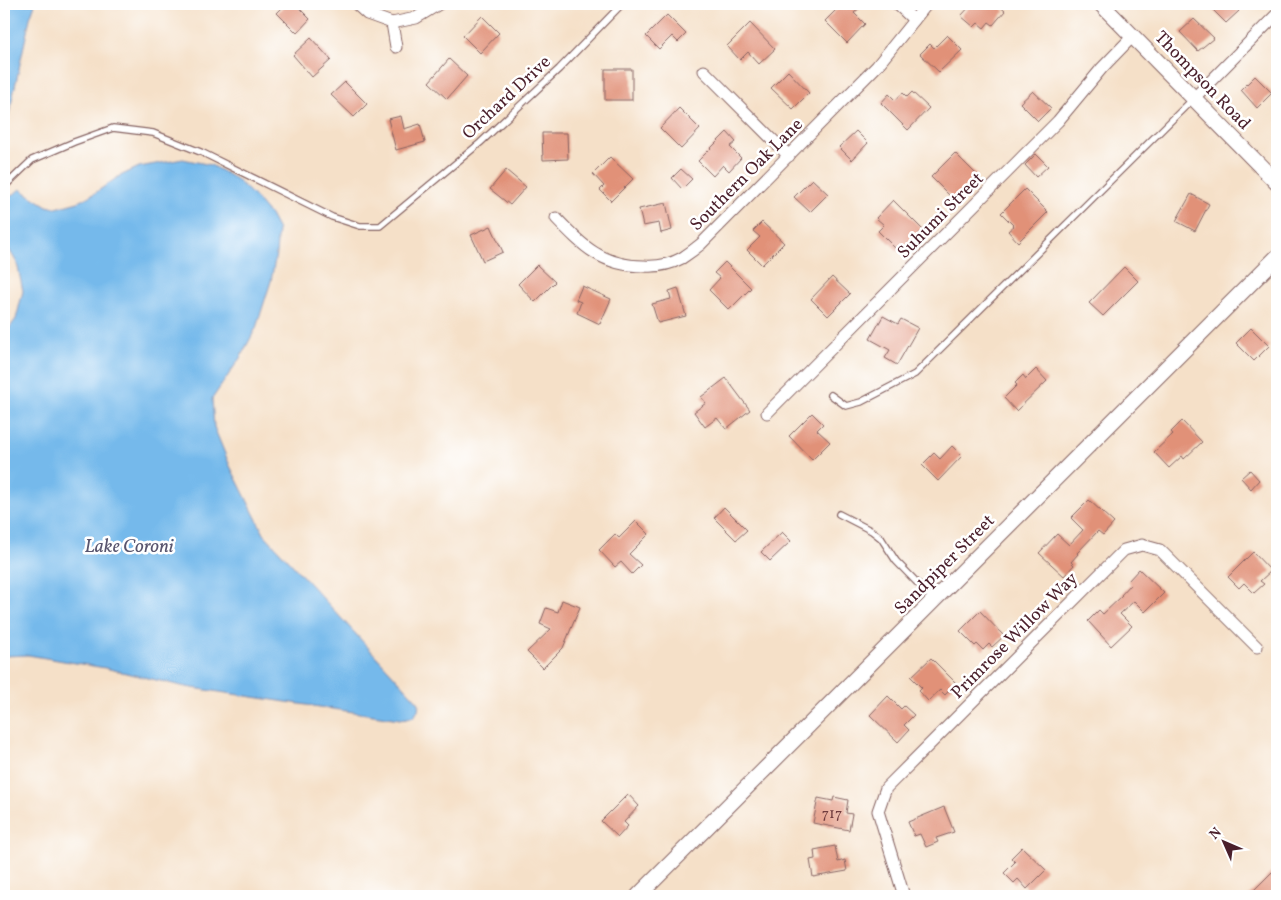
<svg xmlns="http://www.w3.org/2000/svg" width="1281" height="900" viewBox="0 0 1281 900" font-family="Vollkorn,serif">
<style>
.water{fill:#75b9eb;stroke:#606c8b}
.building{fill:#e19178}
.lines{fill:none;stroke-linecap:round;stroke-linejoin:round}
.lane-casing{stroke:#866362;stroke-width:8}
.street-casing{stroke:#866362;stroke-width:13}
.secondary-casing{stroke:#866362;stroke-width:17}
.lane{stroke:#fff;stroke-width:5.5}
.street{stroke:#fff;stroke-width:11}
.secondary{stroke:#fff;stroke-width:15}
.labels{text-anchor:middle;stroke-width:5;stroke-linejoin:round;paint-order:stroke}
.number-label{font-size:15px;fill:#703c3e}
.street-label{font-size:18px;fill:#4a1f2b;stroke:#fff}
.water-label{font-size:19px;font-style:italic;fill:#59556e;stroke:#fff}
</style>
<rect width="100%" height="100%" fill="#fff"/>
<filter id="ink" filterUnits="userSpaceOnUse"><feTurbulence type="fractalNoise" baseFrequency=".02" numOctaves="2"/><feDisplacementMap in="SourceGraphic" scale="10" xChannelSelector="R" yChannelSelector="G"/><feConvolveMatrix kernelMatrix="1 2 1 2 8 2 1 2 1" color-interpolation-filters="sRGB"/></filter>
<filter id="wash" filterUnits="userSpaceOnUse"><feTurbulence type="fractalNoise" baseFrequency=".0096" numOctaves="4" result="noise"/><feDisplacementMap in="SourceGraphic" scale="20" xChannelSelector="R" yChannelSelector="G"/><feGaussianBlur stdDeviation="1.12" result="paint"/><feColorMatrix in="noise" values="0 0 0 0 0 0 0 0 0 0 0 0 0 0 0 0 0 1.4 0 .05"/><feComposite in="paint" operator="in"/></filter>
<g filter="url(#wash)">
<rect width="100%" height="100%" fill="#f5e0c8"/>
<g class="water">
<path d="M4 4H35L30 18 4 137Z"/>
<path d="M183 159 211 165 236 179 252 194 270 215 278 230 276 254 271 281 256 328 240 358 212 399 214 427 230 466 264 534 419 703 418 710 414 717 400 719 186 687 105 668 28 655 4 656V335L16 319 23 291 17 263 4 241V195L5 197 13 195 20 189 47 206 56 208 78 202 95 193 118 177 139 167Z"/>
</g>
<g id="blocks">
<g class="building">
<path d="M286 4H295L310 19 297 33 277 13Z"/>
<path d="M842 4H864L854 13 865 24 847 43 825 21Z"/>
<path d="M972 4H997L1005 11 993 25 989 22 984 28 978 23 974 27 961 16Z"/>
<path d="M1219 4H1232L1239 11 1226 23 1213 10Z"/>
<path d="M667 15 686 34 678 42 672 36 659 49 646 36Z"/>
<path d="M482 16 499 33 480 53 463 36Z"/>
<path d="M1194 19 1214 38 1198 51 1180 32Z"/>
<path d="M750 23 775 49 759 64 748 52 740 60 727 46Z"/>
<path d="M947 35 962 50 939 72 920 54 930 44 934 48Z"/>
<path d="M311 38 331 60 312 77 293 55Z"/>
<path d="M449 59 467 76 447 99 429 82Z"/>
<rect x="605" y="69" width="27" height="31"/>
<path d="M788 71 809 93 793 109 771 88Z"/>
<path d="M1255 76 1272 93 1257 108 1241 90Z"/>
<path d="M345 82 367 104 354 117 331 95Z"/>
<path d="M1033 91 1051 108 1038 121 1020 103Z"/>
<path d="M912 92 929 108 908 130 881 103 889 94 895 100 903 93 907 97Z"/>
<path d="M679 108 700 129 681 149 660 128Z"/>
<path d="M401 116 404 129 420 124 425 142 396 150 388 119Z"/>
<path d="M856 131 868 143 852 160 839 147Z"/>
<path d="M727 132 736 142 730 147 741 158 729 171 723 165 713 176 698 161Z"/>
<path d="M542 133H567L568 159 543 160Z"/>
<path d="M955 153 977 175 953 199 931 177Z"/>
<path d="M1036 154 1048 166 1036 177 1025 165Z"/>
<path d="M610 157 633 179 611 201 600 190 604 186 593 174Z"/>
<path d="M681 169 692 179 682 189 672 178Z"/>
<path d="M506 170 526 187 510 205 490 189Z"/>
<path d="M812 179 828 194 810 212 794 197Z"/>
<path d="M1025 189 1048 212 1018 242 1008 231 1014 226 1001 213Z"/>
<path d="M1191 194 1209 204 1195 231 1176 221Z"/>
<path d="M893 200 923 230 900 253 878 231 884 225 876 218Z"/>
<path d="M666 203 672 230 661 233 659 223 643 226 639 209Z"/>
<path d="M762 222 784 243 762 265 747 250 760 237 753 231Z"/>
<path d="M491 226 503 252 483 261 471 235Z"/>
<path d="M725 262 751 288 729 310 709 290 720 278 714 273Z"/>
<path d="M537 265 555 282 535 302 518 284Z"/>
<path d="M1124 267 1138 281 1103 316 1089 303Z"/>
<path d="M832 277 850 294 828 316 811 299Z"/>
<path d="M582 286 611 299 600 324 577 313 581 302 576 300Z"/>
<path d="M678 288 686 316 658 323 652 304 671 299 669 291Z"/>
<path d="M883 316 898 324 901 319 918 328 897 365 885 358 890 350 870 339Z"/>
<path d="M1251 328 1269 346 1254 361 1236 343Z"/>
<path d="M1036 369 1047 381 1016 411 1004 398 1017 385 1015 383 1023 375 1026 379Z"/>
<path d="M726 378 750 410 726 429 717 418 705 427 694 412 706 403 701 397Z"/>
<path d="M812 413 823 424 817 430 830 442 812 460 789 436Z"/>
<path d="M1182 421 1202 442 1184 459 1182 456 1169 468 1154 452 1173 434 1171 432Z"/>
<path d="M952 446 962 456 938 481 922 465 934 453 940 459Z"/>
<path d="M1250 470 1259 480 1251 489 1241 478Z"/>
<path d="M1089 500 1114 523 1103 535 1098 531 1077 553 1078 554 1071 562 1074 565 1064 576 1039 553 1057 534 1069 545 1083 530 1071 518Z"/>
<path d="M724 507 747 530 736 540 714 518Z"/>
<path d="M636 521 649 534 629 554 641 565 632 574 621 562 615 567 599 550 615 534 619 538Z"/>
<path d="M782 532 791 541 770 561 761 552Z"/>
<path d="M1253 552 1271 571 1260 581 1264 584 1254 593 1244 583 1239 588 1228 577Z"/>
<path d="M1139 569 1164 593 1145 612 1134 601 1120 614 1132 626 1111 646 1088 621 1099 610 1103 614 1122 596 1121 595 1131 584 1128 581Z"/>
<path d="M562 600 580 607 563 648 543 668 527 652 551 629 540 624 546 608 558 612Z"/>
<path d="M980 611 1004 636 992 647 989 644 983 650 977 644 975 646 960 631Z"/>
<path d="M931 658 956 683 945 695 940 690 928 701 919 691 922 688 911 677Z"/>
<path d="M888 696 901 709 904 706 914 715 904 725 909 730 898 742 870 715Z"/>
<path d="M628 794 639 806 624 822 628 826 618 837 601 821Z"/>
<path d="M834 797 848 800 846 813 852 814 849 830 813 823 818 798 833 801Z"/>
<path d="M944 807 954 832 936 838 938 842 926 847 920 834 914 836 908 822Z"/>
<path d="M835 846 838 862 845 860 847 871 813 877 810 860 815 859 814 850Z"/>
<path d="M1022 847 1046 870 1027 889 1018 879 1014 883 1004 873 1015 862 1011 858Z"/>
<path d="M1272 872 1277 877V896H1248Z"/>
</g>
</g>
</g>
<g filter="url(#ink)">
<use href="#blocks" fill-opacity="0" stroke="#866362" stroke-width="1"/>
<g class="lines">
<g class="lane-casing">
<g id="lane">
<path d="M4 187 32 160 74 142 113 128 153 133 203 153 332 217 360 226H380L480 143 559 69 622 4"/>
<path d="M831 395 846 406 861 402 915 374 1194 98"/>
<path d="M839 514 872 531 881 538 896 561 933 599"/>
</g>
</g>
<g class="street-casing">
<g id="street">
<path d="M356 4 367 14 392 23 416 18 439 4"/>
<path d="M897 4 914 20"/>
<path d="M392 23 396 47"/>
<path d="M704 71 789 156"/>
<path d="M1194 98 1277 14"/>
<path d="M556 218C583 246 602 266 644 266 657 267 671 264 682 258 688 254 695 249 701 244L877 66 927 4"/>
<path d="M767 413 1058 121 1102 68 1133 36"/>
<path d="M904 896 878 811 886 788 1124 550 1142 545 1160 550 1257 647"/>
</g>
</g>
<g class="secondary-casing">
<g id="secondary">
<path d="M1101 4 1277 183"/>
<path d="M638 896 1277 257"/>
</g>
</g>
<use href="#lane" class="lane"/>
<use href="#street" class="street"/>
<use href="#secondary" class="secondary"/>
</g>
</g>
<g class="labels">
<g class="number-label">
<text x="832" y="818">717</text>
</g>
<g class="street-label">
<text transform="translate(1203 80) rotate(46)" y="6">Thompson Road</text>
<text transform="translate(506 97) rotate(-43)" y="6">Orchard Drive</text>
<text transform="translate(746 174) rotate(-45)" y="6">Southern Oak Lane</text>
<text transform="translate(940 215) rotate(-45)" y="6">Suhumi Street</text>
<text transform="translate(944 564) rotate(-45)" y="6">Sandpiper Street</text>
<text transform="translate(1014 635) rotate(-45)" y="6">Primrose Willow Way</text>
</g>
<g class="water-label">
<text x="129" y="552">Lake Coroni</text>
</g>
</g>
<rect width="1281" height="900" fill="none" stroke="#fff" stroke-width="20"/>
<g transform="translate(1224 842) rotate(315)" stroke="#ffffff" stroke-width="4" paint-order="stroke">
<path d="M0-4L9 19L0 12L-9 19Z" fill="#4a1f2b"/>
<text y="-8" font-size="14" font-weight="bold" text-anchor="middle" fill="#4a1f2b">N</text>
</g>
</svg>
